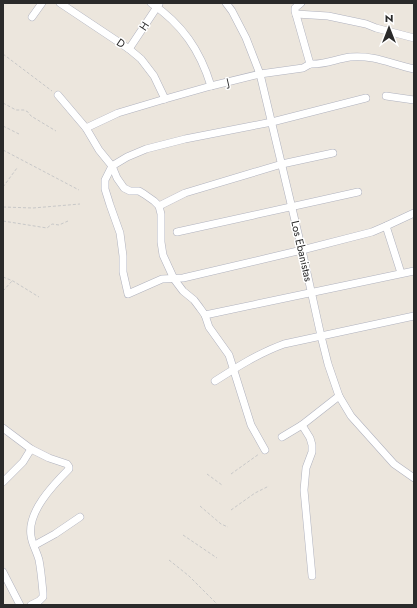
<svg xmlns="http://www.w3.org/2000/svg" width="417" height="608" viewBox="0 0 417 608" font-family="Jost,sans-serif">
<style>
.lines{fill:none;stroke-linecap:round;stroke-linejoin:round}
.minor-casing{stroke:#b0b2be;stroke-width:8}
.path{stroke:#c8c8c8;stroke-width:1;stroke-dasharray:3 2;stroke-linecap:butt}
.minor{stroke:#fff;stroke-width:7}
.labels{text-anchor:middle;stroke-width:3;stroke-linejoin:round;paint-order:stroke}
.street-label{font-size:11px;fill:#2a2a2a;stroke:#fff}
</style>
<rect width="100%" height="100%" fill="#ece6dd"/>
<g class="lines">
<g class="minor-casing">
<g id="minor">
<path d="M60 3 129 49 141 59 154 76 165 99"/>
<path d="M151 3C182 24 200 50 211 86"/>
<path d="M226 3 232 11 246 38 260 74 302 250 321 336 328 364 339 396 351 416 394 464 414 478"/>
<path d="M301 3 295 8V11L310 64"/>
<path d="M296 14 328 16 366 24 376 28 414 38"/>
<path d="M32 17 42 3"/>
<path d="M129 49 159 4"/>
<path d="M310 64C324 65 336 59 350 57 376 55 390 64 414 69"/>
<path d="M58 95 86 128 99 150 112 166 117 178 124 188 130 191H139L144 194 154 201 159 206 161 214V242L163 255 174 279 183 291 194 300 200 308 205 315 209 327 229 355 251 425 265 450"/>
<path d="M386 96 414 100"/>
<path d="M366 98 272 122 185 139 146 149 127 157 112 166 105 180V189L110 205 120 233 123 256V272L128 294 162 279 183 278 302 250 372 232 386 226 414 213"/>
<path d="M86 128 118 113 165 99 211 86 260 74 303 68 310 64"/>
<path d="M159 206 185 193 282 164 333 153"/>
<path d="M386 226 401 273"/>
<path d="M177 232 358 192"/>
<path d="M205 315 414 271"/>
<path d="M215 381C237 367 259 353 284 344L414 316"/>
<path d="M302 425 310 438 312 445V452L306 468 304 490 312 576"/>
<path d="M3 428 31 449 49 458 67 464 69 467V469C53 485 27 512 31 536 32 544 37 552 39 560 41 570 42 582 43 593V597L39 601 31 605"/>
<path d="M282 437 302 425 339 396"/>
<path d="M3 482 23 462 31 449"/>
<path d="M35 545 55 534 80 517"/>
<path d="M3 572 20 605"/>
</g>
</g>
<g class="path">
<path d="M3 54 52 91"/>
<path d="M3 103 16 110H24L28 112 31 116 56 131"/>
<path d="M3 126 19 134"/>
<path d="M3 137V136"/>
<path d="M3 150 79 190"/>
<path d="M3 187 17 168"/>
<path d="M3 207 33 208 80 204"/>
<path d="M3 221 47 228 52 224 59 225 68 221"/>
<path d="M3 277 13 281 39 297"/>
<path d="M3 291 12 281"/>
<path d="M207 474 222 485"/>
<path d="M231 474 259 454"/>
<path d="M200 506 221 524 228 527"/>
<path d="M231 510 255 493 269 486"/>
<path d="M183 535 217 558"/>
<path d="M169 560 189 576 218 605"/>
</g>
<use href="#minor" class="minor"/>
</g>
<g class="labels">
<g class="street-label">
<text transform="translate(144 26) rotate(-57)" y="4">H</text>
<text transform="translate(121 43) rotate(34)" y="4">D</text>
<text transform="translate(228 82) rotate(-13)" y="4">J</text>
<text transform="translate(302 251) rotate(77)" y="4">Los Ebanistas</text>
</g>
</g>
<rect width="417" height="608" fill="none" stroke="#2a2a2a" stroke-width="8"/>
<g transform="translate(389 28)" stroke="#ffffff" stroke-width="3" paint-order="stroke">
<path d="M0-3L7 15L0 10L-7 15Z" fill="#2a2a2a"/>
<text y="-6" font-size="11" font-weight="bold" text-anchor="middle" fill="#2a2a2a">N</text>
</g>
</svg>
